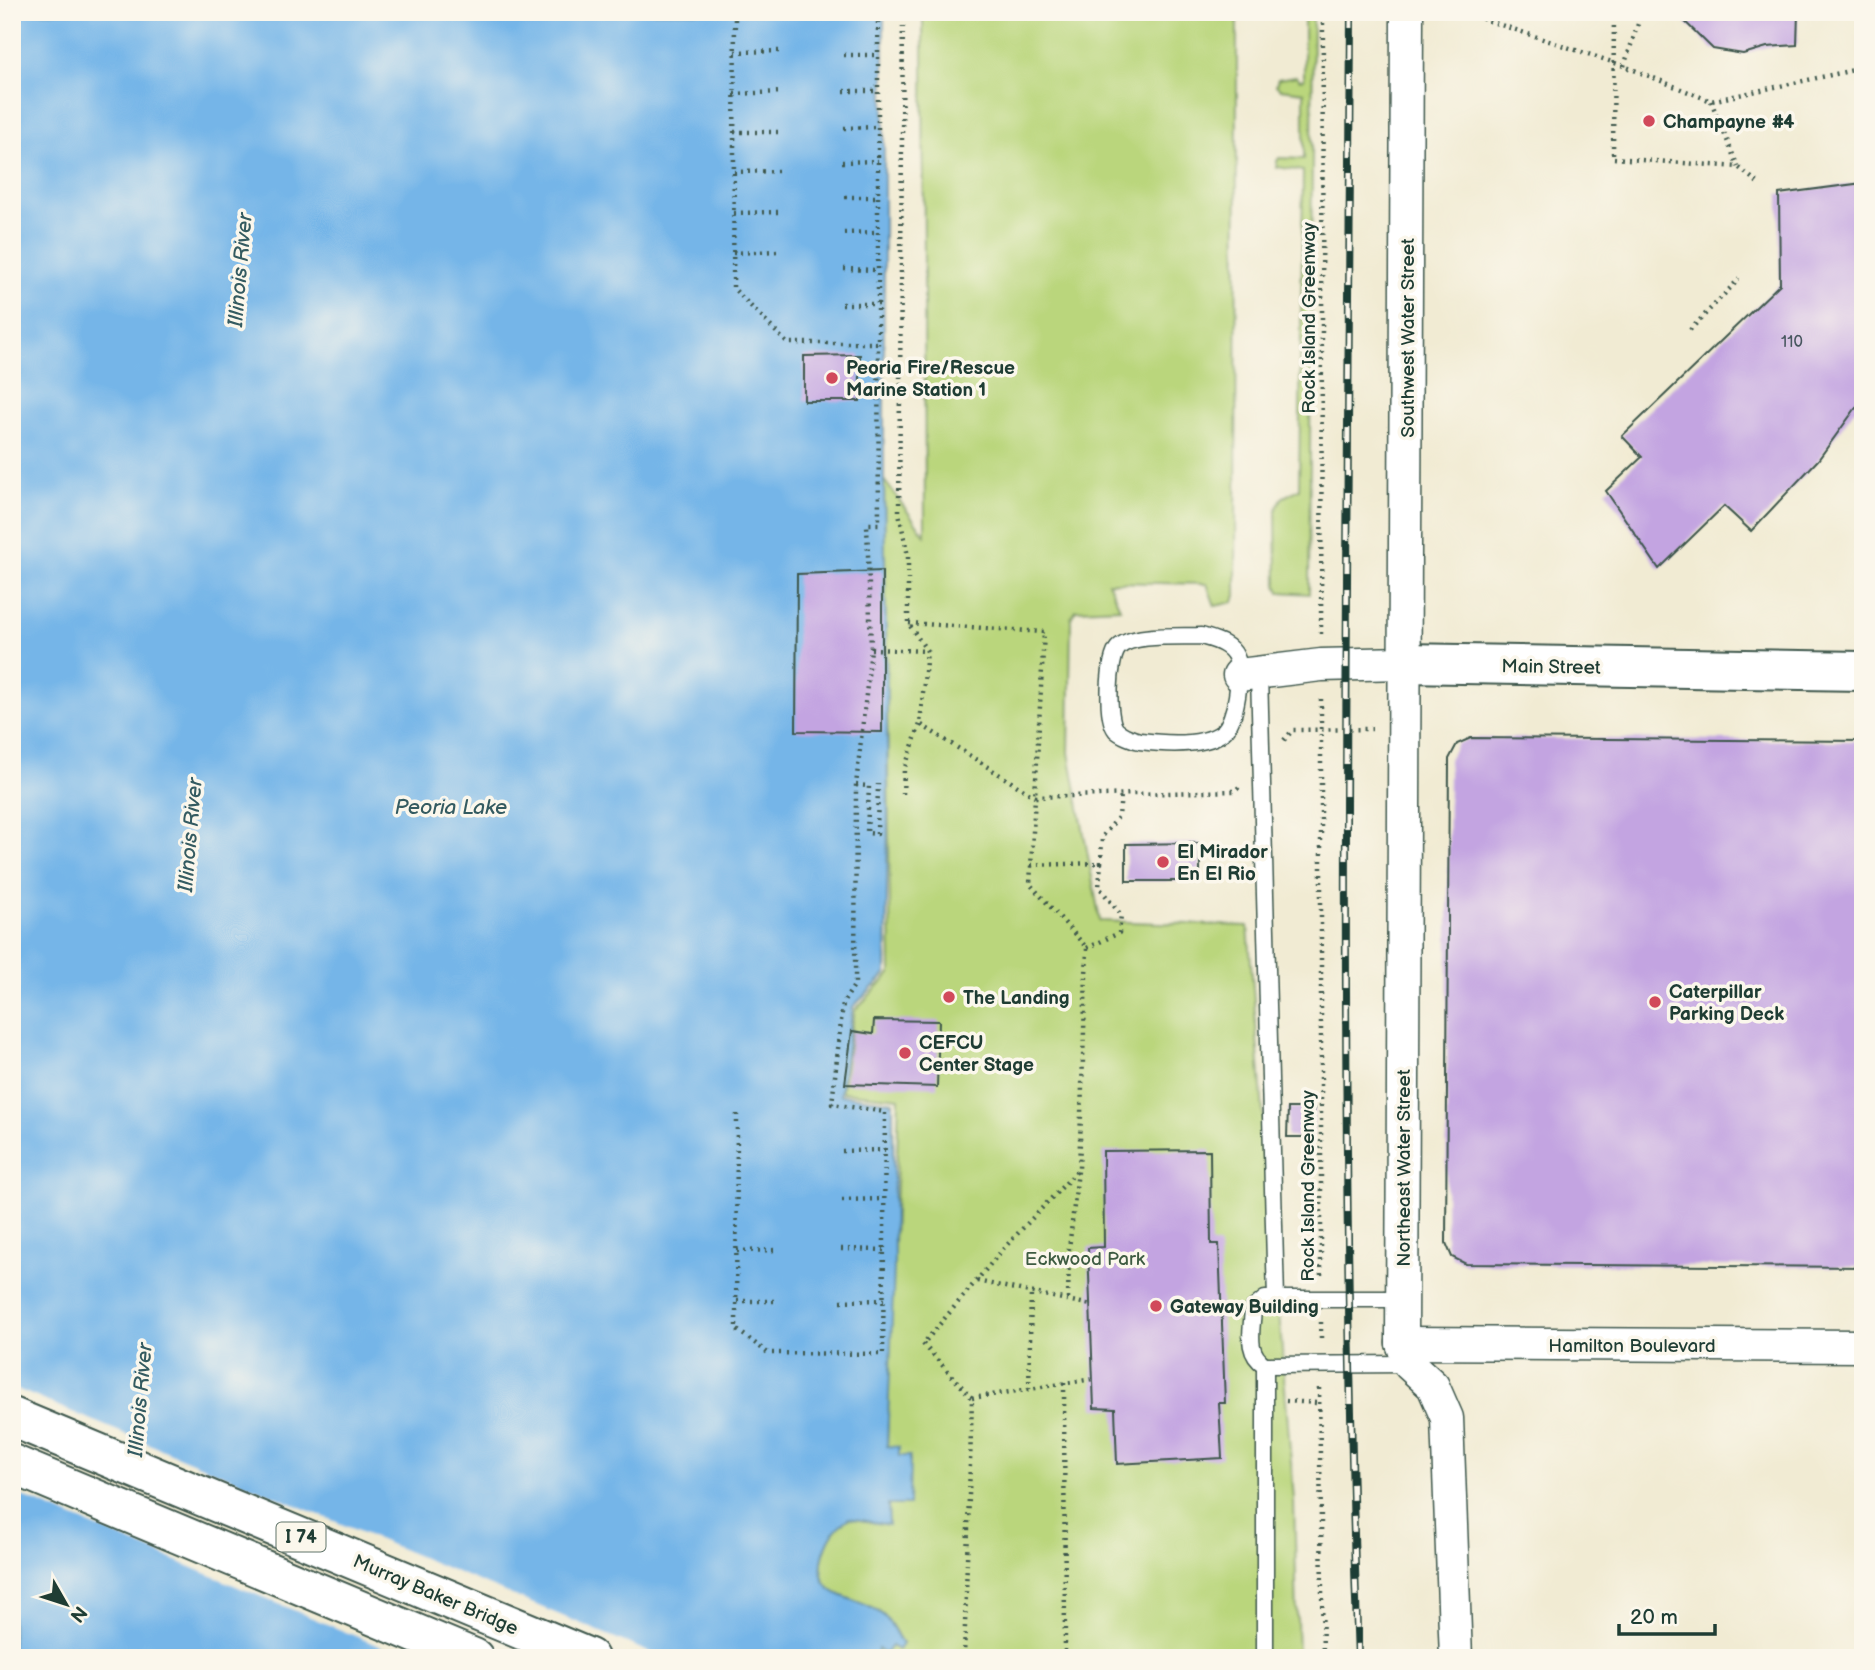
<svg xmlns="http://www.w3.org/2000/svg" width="1875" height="1670" viewBox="0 0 1875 1670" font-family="'Balsamiq Sans',sans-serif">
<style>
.green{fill:#bad67c;stroke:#6c8a58;stroke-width:2}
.water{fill:#74b5e8;stroke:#4a798e;stroke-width:2}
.pier{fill:#f1ebd3}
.building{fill:#c3a4e1}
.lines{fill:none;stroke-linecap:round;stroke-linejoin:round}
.service-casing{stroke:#3e574c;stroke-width:19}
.minor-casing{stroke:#3e574c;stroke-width:35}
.tertiary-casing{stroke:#3e574c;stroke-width:42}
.motorway-casing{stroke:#3e574c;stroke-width:42}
.path{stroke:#3e574c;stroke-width:4.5;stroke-dasharray:2 5;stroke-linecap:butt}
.service{stroke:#fff;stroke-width:16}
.minor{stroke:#fff;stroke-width:32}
.tertiary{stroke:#fff;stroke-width:38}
.motorway{stroke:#fff;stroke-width:38}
.rail-casing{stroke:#1f3d34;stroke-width:8}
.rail{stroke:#fbf7ec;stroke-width:5;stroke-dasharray:16;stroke-linecap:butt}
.poi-dot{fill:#d1495b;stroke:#fbf7ec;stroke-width:2.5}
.labels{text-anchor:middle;stroke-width:7;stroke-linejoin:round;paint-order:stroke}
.number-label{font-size:16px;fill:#48575f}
.shield{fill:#fbf7ec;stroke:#61756b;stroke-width:2}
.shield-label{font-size:18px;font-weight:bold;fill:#1f3d34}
.poi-label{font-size:19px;font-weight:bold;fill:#1f3d34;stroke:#fbf7ec;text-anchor:start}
.street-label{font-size:19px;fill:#1f3d34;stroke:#fbf7ec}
.park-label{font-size:19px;fill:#3e5c42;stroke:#fbf7ec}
.water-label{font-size:21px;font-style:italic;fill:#345b61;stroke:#fbf7ec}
</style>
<rect width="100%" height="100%" fill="#fbf7ec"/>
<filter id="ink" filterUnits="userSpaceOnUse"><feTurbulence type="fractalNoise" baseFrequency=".0143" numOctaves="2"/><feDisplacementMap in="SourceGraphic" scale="14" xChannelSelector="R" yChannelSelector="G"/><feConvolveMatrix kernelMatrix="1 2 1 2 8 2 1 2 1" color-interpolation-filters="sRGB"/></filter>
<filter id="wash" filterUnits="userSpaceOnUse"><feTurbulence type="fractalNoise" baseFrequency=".00686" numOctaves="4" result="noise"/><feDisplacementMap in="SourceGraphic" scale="28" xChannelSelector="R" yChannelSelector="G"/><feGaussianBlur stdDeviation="1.57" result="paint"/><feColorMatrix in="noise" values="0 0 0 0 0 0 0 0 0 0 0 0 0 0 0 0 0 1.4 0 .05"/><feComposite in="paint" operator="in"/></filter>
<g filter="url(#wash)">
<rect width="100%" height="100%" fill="#f1ebd3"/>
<g class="green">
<path d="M923 12H1237L1236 595 1234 602 1215 606 1207 584 1108 582 1120 608 1076 610 1071 618 1069 753 1100 921 1248 926 1294 1500 1298 1658H877V1649L891 1646 898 1650 902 1643C897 1635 891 1622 884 1615 859 1594 809 1602 824 1553 829 1537 835 1527 849 1518L889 1525 888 1505H909L899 1456 887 1447 899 1098 841 1092 855 1010 891 973 884 480 925 535Z"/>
<path d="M1304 12H1313L1309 594 1280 592 1277 585 1276 510 1282 498 1299 489 1303 171 1277 167V161L1279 158 1304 159V92L1280 89 1276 85 1278 79 1296 76 1300 80 1304 79Z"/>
</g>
<path class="water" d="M12 12H884V480L888 807 886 974 853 1007 840 1095 893 1102 894 1268 887 1446 899 1447V1456H910L909 1505H888L889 1525 849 1518C835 1528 829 1537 824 1553 809 1602 860 1594 884 1616 891 1622 897 1636 902 1644L898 1650 891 1646 885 1654 878 1649 877 1658H12Z"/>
<path class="pier" d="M12 1387 663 1658H408L12 1492Z"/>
<g id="blocks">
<g class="building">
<path d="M1675 12H1798L1797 45 1767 47 1743 54 1713 49Z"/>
<path d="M1863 183V398L1818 460 1751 531 1724 506 1659 569 1606 491 1642 457 1622 436 1780 284 1779 194Z"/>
<path d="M860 355V401H804V356Z"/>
<path d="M882 571V732L796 731 797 574Z"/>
<path d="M1471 738 1863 741V1267L1466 1264 1452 1257 1446 1243 1449 759 1457 744Z"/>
<path d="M1200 843V881H1126V844Z"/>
<path d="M874 1020 939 1021 937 1087 845 1084 852 1031 873 1034Z"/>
<path d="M1288 1108H1314L1313 1137H1287Z"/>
<path d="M1210 1150 1211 1244H1219L1225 1403H1219L1222 1458 1117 1464 1115 1409 1094 1408 1088 1248 1104 1247 1103 1151Z"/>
</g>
</g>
</g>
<g filter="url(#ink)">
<use href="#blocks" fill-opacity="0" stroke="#3e574c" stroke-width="2"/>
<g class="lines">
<g class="service-casing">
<g id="service">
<path d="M1201 636C1214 640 1230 643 1236 657 1243 672 1236 722 1223 732 1204 747 1164 744 1140 741 1134 740 1121 735 1116 730 1106 719 1108 660 1118 648 1131 633 1181 637 1201 636Z"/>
<path d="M1259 674 1276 1299"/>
<path d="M1402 1299H1265L1253 1309C1252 1330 1245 1353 1265 1365L1409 1364"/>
<path d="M1265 1658V1365"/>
</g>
</g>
<g class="minor-casing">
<g id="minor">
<path d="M1407 12 1402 1343 1409 1364 1433 1386 1447 1418 1456 1658"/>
<path d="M1239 675 1321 665 1404 663"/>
<path d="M1402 1343 1863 1346"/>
</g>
</g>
<g class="tertiary-casing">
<path id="tertiary" d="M1404 663 1863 671"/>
</g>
<g class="motorway-casing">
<g id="motorway">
<path d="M12 1417 589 1658"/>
<path d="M12 1464 474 1658"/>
</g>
</g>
<g class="path">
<path d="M735 12 733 288 787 343H878V12"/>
<path d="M903 12 899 513 908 556V623L927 651 920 724 1035 797 1030 884 1087 948 1079 1169 1004 1248 923 1344 972 1398 964 1658"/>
<path d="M1462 12 1624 66 1711 101 1863 68"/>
<path d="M1614 12 1613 158 1738 167 1758 183"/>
<path d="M735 52 780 51"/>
<path d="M844 55H878"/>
<path d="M1624 66 1642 12"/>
<path d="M844 91H878"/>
<path d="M734 94 781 92"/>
<path d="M1711 101 1738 167"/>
<path d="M844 128 878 127"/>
<path d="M734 132H780"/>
<path d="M842 162 878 161"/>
<path d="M734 172 780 171"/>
<path d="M845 197H878"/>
<path d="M734 213 778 212"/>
<path d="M844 233 878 232"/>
<path d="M733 253 778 251"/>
<path d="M844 269 878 270"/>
<path d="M842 304H879"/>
<path d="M1690 330 1739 279"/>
<path d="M909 623 1044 632 1035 797 1235 791 1239 787"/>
<path d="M1321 634 1323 12"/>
<path d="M871 649 927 651"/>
<path d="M1284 740 1293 730 1372 729"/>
<path d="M856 785 869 786 867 833 877 834 878 784"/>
<path d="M903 794 904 770 920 724"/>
<path d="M1031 865 1101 863 1102 837 1119 816 1121 795"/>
<path d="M1087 948 1119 933 1121 915 1099 887 1101 863"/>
<path d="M737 1114 736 1329 768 1353 883 1354 885 1112 832 1104 843 1003 855 984 856 785 871 649 867 524H879L878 343"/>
<path d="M842 1151 885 1150"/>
<path d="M842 1200 884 1199"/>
<path d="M841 1249 884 1250"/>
<path d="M737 1251 779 1250"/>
<path d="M1321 1275V696"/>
<path d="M977 1281 1091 1305"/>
<path d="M1068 1299 1069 1249 1078 1171"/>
<path d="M737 1301H779"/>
<path d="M841 1301 884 1300"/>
<path d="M1321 1322V1341"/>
<path d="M1064 1383 1065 1658"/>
<path d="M1319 1388 1323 1658"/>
<path d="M1029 1389 1031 1292"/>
<path d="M972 1398 1093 1379"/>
<path d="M1286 1401 1317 1403"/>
</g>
<use href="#service" class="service"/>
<use href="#minor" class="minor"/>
<use href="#tertiary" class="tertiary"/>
<use href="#motorway" class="motorway"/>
<g class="rail-casing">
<path id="rail" d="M1351 12C1348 561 1338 1110 1358 1658"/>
</g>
<use href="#rail" class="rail"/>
</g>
</g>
<g class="poi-dot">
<circle cx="1649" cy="121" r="7"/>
<circle cx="832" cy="378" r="7"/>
<circle cx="1163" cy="862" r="7"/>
<circle cx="949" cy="997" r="7"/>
<circle cx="1655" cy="1002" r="7"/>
<circle cx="905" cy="1053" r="7"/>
<circle cx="1156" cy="1306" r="7"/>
</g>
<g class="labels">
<g class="number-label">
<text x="1792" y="347">110</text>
</g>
<rect class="shield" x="276.5" y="1522.5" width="49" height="29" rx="5"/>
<g class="shield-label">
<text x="301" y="1543">I 74</text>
</g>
<g class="poi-label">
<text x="1663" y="128">Champayne #4</text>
<text x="846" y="374">Peoria Fire/Rescue<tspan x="846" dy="22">Marine Station 1</tspan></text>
<text x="1177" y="858">El Mirador<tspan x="1177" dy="22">En El Rio</tspan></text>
<text x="1669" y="998">Caterpillar<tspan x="1669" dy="22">Parking Deck</tspan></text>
<text x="963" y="1004">The Landing</text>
<text x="919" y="1049">CEFCU<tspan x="919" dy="22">Center Stage</tspan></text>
<text x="1170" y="1313">Gateway Building</text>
</g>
<g class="street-label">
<text transform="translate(1308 318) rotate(-90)" y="7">Rock Island Greenway</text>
<text transform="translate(1407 338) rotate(-90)" y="7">Southwest Water Street</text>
<text transform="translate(1551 666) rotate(1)" y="7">Main Street</text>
<text transform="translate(1403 1168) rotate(-90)" y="7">Northeast Water Street</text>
<text transform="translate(1307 1186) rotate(-90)" y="7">Rock Island Greenway</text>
<text x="1632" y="1352">Hamilton Boulevard</text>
<text transform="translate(436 1594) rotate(23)" y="7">Murray Baker Bridge</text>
</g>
<g class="park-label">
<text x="1085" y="1265">Eckwood Park</text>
</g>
<g class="water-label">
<text transform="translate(240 270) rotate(-85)" y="7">Illinois River</text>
<text x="451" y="814">Peoria Lake</text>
<text transform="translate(190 835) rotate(-85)" y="7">Illinois River</text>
<text transform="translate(140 1400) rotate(-85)" y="7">Illinois River</text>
</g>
</g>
<rect width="1875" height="1670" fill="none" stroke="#fbf7ec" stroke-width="42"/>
<g transform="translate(66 1604) rotate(129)" stroke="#fbf7ec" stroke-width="5" paint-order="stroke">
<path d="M0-5L12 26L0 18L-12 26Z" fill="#1f3d34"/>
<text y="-10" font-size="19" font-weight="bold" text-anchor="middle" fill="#1f3d34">N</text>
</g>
<path d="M1619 1624v10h96v-10" fill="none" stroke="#1f3d34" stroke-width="3.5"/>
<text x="1630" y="1624" font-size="21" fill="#1f3d34" stroke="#fbf7ec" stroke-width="5" paint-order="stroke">20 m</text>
</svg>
